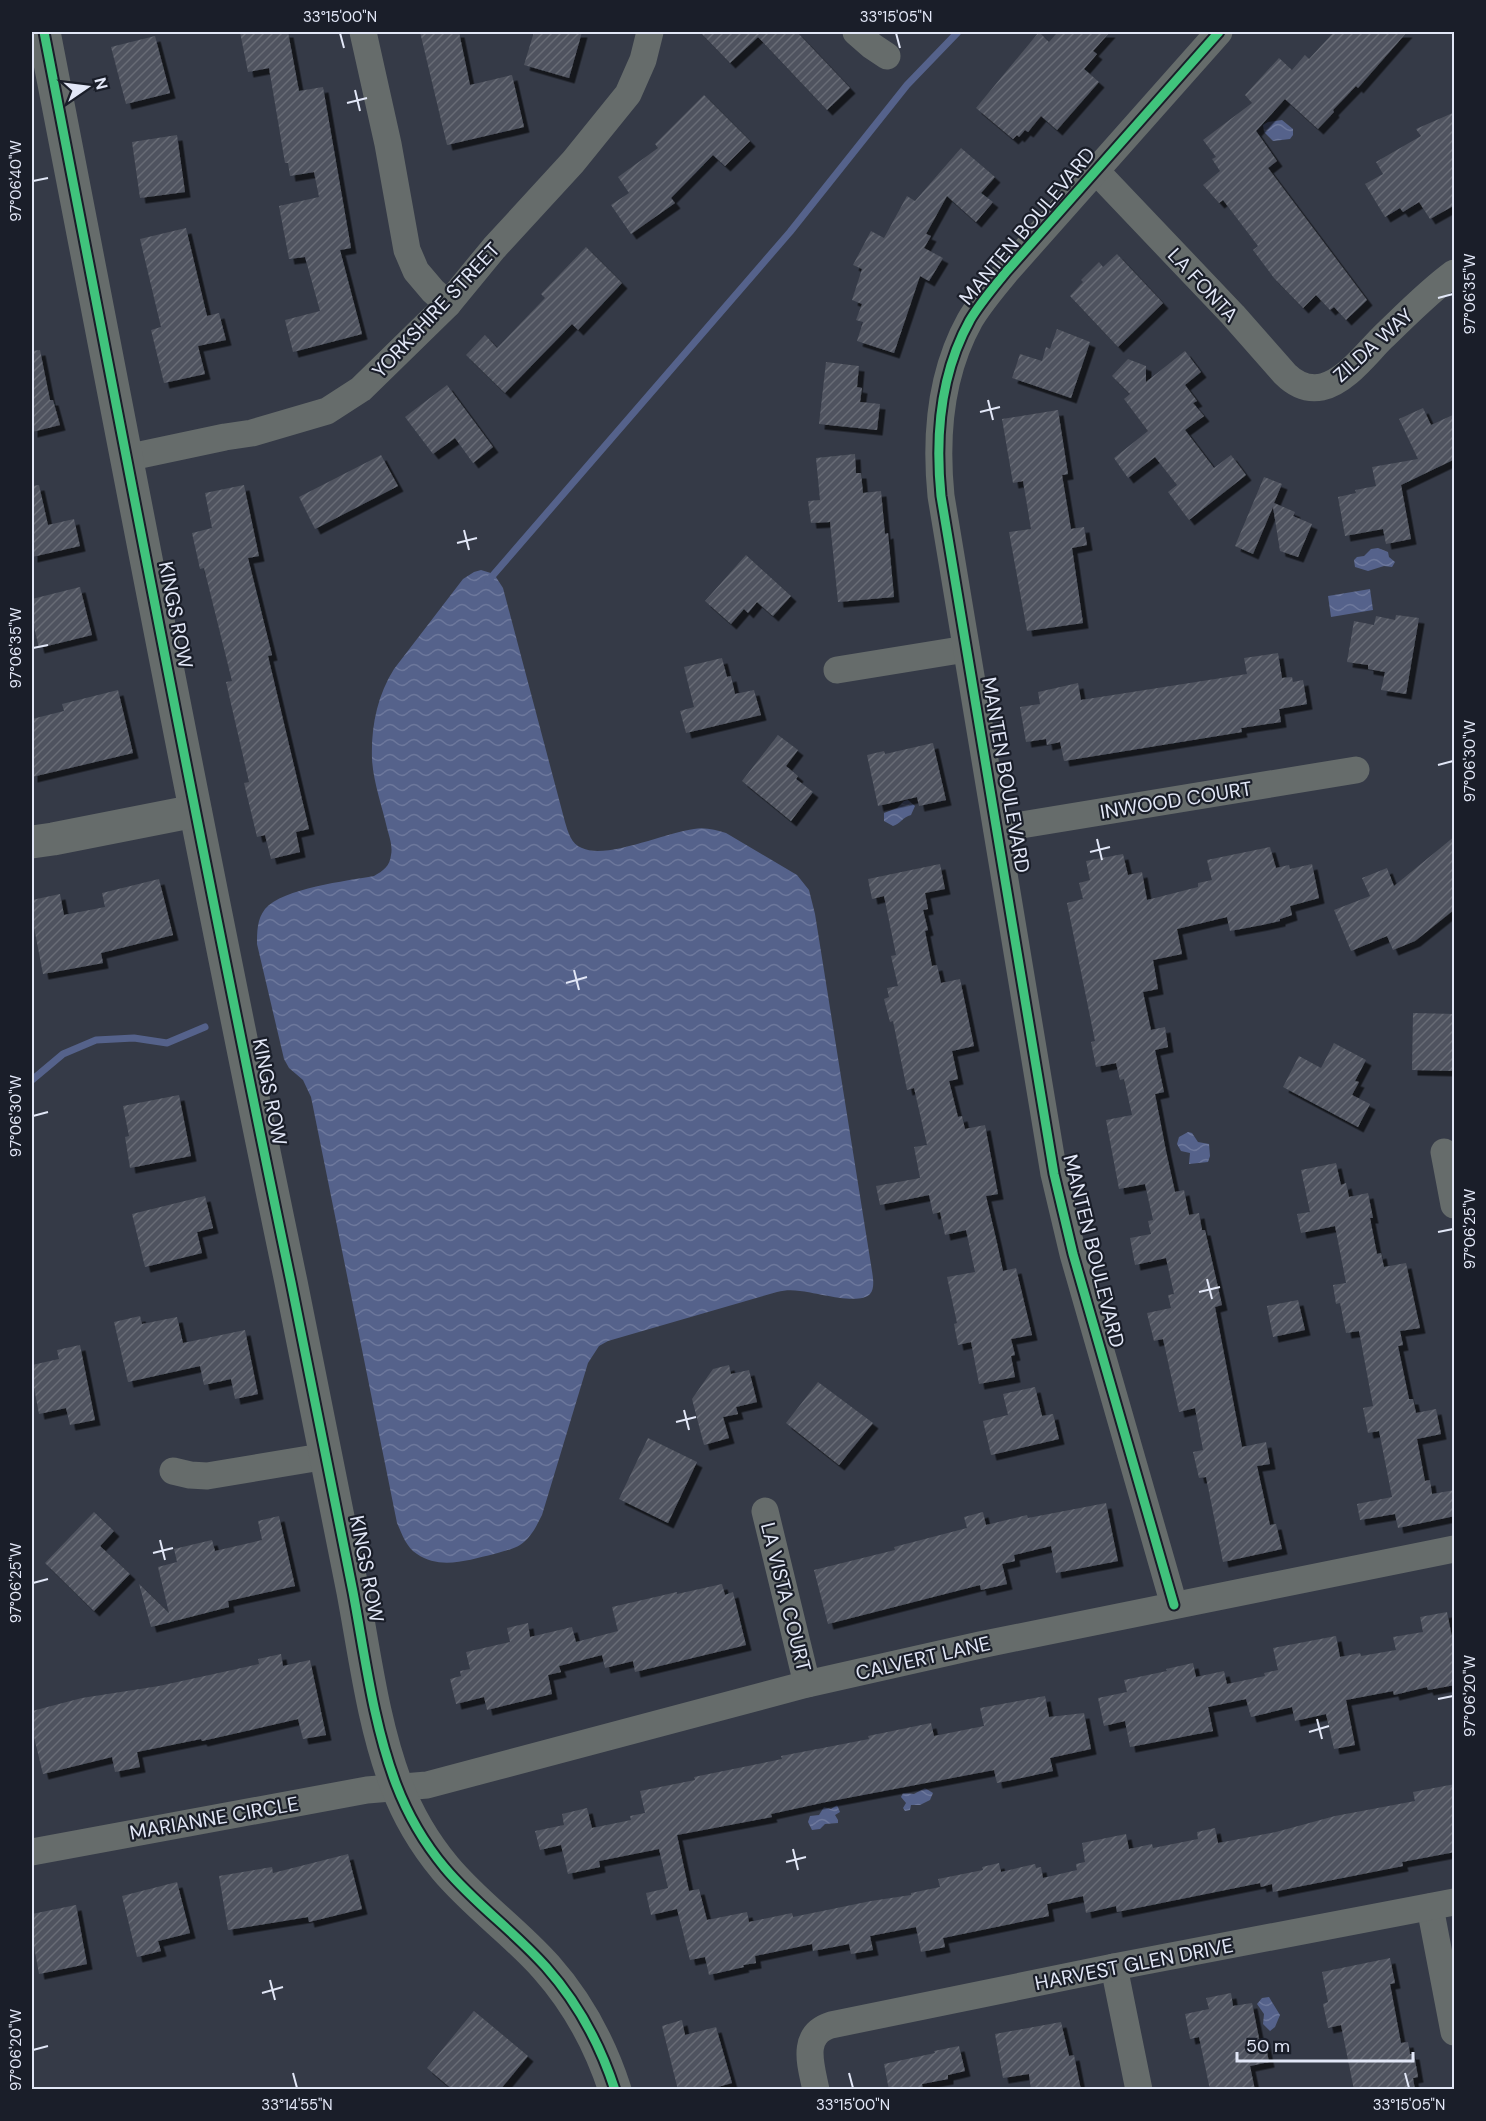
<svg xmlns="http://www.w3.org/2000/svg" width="1486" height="2121" viewBox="0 0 1486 2121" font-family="'DM Sans',sans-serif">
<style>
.water{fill:url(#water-waves)}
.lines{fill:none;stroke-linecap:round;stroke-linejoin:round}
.stream{stroke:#55628b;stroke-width:7}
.building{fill:url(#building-hatch);filter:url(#shadow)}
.minor{stroke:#666c6b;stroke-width:27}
.tertiary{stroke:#666c6b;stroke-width:33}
.cycleway-casing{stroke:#1a1e29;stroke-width:13}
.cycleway{stroke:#40c37c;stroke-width:9}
.ticks{fill:none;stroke:#e2e7f7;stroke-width:2}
.labels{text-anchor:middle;stroke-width:4.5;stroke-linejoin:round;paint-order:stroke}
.street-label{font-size:20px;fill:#e2e7f7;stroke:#1a1e29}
.neatline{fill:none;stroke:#e2e7f7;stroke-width:2}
.ticks-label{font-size:15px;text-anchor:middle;fill:#e2e7f7}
</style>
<defs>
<pattern id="water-waves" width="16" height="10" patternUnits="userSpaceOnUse" patternTransform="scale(1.5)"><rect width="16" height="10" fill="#55628b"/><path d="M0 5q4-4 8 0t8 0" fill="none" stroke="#6d789c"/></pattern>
<pattern id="building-hatch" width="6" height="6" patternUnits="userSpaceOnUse" patternTransform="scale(1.5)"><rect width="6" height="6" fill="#4f535e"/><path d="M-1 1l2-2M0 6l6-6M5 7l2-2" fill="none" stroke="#686c76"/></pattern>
<filter id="shadow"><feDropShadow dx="5.5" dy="5.5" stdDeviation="0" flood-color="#0009"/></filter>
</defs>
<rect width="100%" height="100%" fill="#353a47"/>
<g class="water">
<path d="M1282 120 1293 129V135L1290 139 1273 141 1264 132 1263 125 1268 122Z"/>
<path d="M1378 548 1388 552 1389 557 1395 562 1392 567 1384 566 1368 571 1355 567 1354 560 1357 557 1364 556 1371 549Z"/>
<path d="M481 570 494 574 503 588 565 822C568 832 571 844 582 848 606 860 667 832 694 829 705 827 716 830 726 833L797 875 809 890 815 914 872 1271C873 1278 875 1288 870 1294 859 1306 815 1292 800 1291 792 1290 785 1290 777 1292L608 1341 599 1346 588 1363 542 1515C537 1525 531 1538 520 1545 513 1549 502 1552 494 1554 469 1560 440 1570 417 1554 406 1547 402 1534 397 1523L311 1097 303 1080 289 1068 284 1059 257 944C257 932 257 919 265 909 283 888 347 881 374 876 383 871 390 866 391 855 393 846 389 836 387 828 382 806 373 781 372 759 371 727 377 696 394 669L463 579 474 572Z"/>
<path d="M1370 589 1373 610 1331 617 1328 596Z"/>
<path d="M908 800 915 806 911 815C903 817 900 824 893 826L884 821V813L897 808 904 801Z"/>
<path d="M1188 1132 1192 1133 1198 1142 1209 1144 1210 1156 1208 1162 1189 1164 1190 1153 1181 1151 1177 1144 1179 1137Z"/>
<path d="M925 1788 933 1793 930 1800 920 1805H911L910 1810 905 1811 903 1808 906 1803 901 1797 903 1793 914 1794Z"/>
<path d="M837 1805 840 1812 835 1815 838 1820V1823L825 1824 820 1829 812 1830 808 1822 810 1816 819 1815 824 1807 831 1809Z"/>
<path d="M1269 1997 1280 2015 1275 2027 1270 2031 1263 2024 1264 2014 1257 2004 1262 1998Z"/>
</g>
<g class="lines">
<g class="stream">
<path d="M488 581 790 232 907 85 958 32"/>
<path d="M32 1080 63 1054 96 1040 134 1038 167 1043 205 1027"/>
</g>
</g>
<g class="building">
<path d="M240 32H288L299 91 323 87 351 248 340 250 362 334 293 352 285 320 320 311 305 257 289 259 279 206 319 197 314 172 290 176 288 163H285L269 68 248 72Z"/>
<path d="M420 32H459L470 85 512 75 524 127 447 145Z"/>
<path d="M534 32H582L569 78 524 65Z"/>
<path d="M700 32H797L850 88 827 110 758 37 730 63Z"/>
<path d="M1039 32 1049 42 1058 32H1110L1093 51 1097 54 1084 69 1099 82 1057 130 1041 116 1028 132 1025 130 1019 137 1017 135 1013 139 976 108Z"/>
<path d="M1334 32H1407L1358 88 1356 86 1333 110 1334 112 1318 129 1285 99 1256 131 1277 161 1268 168 1367 300 1346 320 1334 307 1330 310 1316 295 1303 308 1274 278 1253 250 1258 246 1223 200 1219 203 1203 185 1220 171 1212 159 1216 157 1203 140 1252 103 1245 95 1279 58 1292 70 1305 55 1309 59Z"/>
<path d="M155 36 170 93 126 104 111 47Z"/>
<path d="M704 95 750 141 725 166 713 155 671 198 675 203 631 234 611 205 629 193 618 177 658 148 655 144Z"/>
<path d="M1455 112V205L1430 219 1419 202 1403 212 1400 208 1385 217 1365 184 1383 174 1376 162 1421 136 1416 129Z"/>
<path d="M177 135 185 192 140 198 132 142Z"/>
<path d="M961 148 995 177 981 193 993 202 976 222 947 196 926 234 931 236 924 248 943 258 929 281 920 276 894 353 857 341 863 322 856 320 862 304 852 300 862 269 853 265 871 231 884 238 907 196 915 201Z"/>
<path d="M186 228 207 316 219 313 226 340 198 346 205 374 164 383 151 330 161 327 140 239Z"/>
<path d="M586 247 622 283 578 330 572 324 505 393 466 355 485 335 497 348 545 298 541 294Z"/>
<path d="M1117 254 1163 303 1118 347 1070 296 1083 282 1081 280 1099 262 1103 267Z"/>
<path d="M1057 329 1090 342 1071 398 1012 378 1020 354 1042 361 1046 347 1050 349Z"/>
<path d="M40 350 50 400H53L60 425 32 432V351Z"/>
<path d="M1185 351 1201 372 1185 385 1197 401 1193 403 1204 416 1185 430 1214 468 1231 455 1246 475 1189 520 1168 492 1177 485 1155 457 1128 478 1114 458 1148 431 1124 399 1130 394 1112 376 1128 359 1146 366V382Z"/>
<path d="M826 362 859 366 857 387 862 388 860 402 880 404 877 430 819 424Z"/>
<path d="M447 385 493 447 473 463 455 438 433 454 405 417Z"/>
<path d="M1423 408 1431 425 1455 414V459L1401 485 1411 539 1386 544 1383 529 1345 536 1338 497 1356 493 1355 490 1376 486 1372 467 1418 459 1399 419Z"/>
<path d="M1058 410 1068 474 1062 475 1071 529 1084 527 1087 545 1072 548 1083 623 1027 631 1009 532 1031 529 1023 481 1013 483 1002 419Z"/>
<path d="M855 454 856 473H861L863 493 881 491 885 534 888 533 894 597 838 602 830 522 811 523 808 501 820 500 816 458Z"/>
<path d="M381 455 398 486 315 529 299 497Z"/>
<path d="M1264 477 1282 484 1274 503 1295 512 1293 516 1312 524 1298 557 1280 551 1273 507 1253 554 1235 546Z"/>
<path d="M39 485 48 525 74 519 80 546 32 557V486Z"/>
<path d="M244 485 259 556 248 558 272 655 268 656 309 829 296 832 300 852 271 859 265 835 257 837 244 783 249 782 226 682 232 681 204 568 200 569 192 533 212 528 205 493Z"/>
<path d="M746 555 791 596 773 616 757 602 748 613 744 609 731 624 705 601Z"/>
<path d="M80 587 92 635 39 648 32 619V599Z"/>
<path d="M1396 615 1419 618 1406 694 1381 690 1385 672 1368 669V665L1347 662 1354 621 1374 625 1376 616 1395 620Z"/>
<path d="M1278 653 1282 678 1292 677 1293 682 1303 680 1307 704 1279 709 1281 722 1241 728 1242 732 1064 761 1060 742 1047 745 1046 739 1026 742 1020 707 1040 704 1038 692 1078 683 1081 700 1247 674 1244 658Z"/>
<path d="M722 658 727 677 731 676 735 694 754 690 761 715 686 733 680 711 694 707 684 667Z"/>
<path d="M118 690 133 753 32 777V719L64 711 62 704Z"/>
<path d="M778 735 798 750 786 766 798 776 796 779 813 792 791 821 742 781Z"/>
<path d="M933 743 946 800 919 806 917 797 878 806 867 755 884 751 885 754Z"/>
<path d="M1455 836V909L1415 941 1393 950 1387 936 1351 951 1334 910 1370 896 1362 878 1387 868 1394 886Z"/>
<path d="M1270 847 1276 868 1289 865 1290 869 1312 864 1319 898 1290 906 1292 915 1280 919V921L1262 925 1230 931 1227 917 1177 929 1182 954 1153 960 1158 989 1143 992 1151 1030 1165 1027 1168 1047 1155 1050 1164 1092 1155 1094 1166 1151 1175 1192 1184 1190 1189 1215 1199 1213 1202 1230H1205L1222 1305 1215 1307 1242 1447 1266 1442 1270 1464 1257 1466 1270 1525 1276 1524 1282 1549 1223 1562 1206 1477 1199 1478 1193 1452 1203 1450 1195 1408 1179 1412 1163 1339 1154 1341 1147 1313 1171 1308 1168 1295 1174 1294 1166 1258 1135 1265 1130 1238 1151 1234 1148 1221 1153 1220 1145 1184 1119 1189 1106 1120 1132 1115 1124 1079 1120 1080 1116 1063 1096 1067 1091 1042 1095 1041 1067 903 1083 899 1079 883 1090 880 1086 861 1123 854 1128 875 1142 872 1147 900 1198 887V883L1212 880 1207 860Z"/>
<path d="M940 864 945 889 925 893 928 909 923 910 928 930 925 931 932 966 937 965 941 983 960 979 974 1046 952 1051 958 1079 949 1081 958 1117 962 1116 965 1129 985 1125 998 1194 986 1196 997 1243 1003 1271 1016 1268 1032 1335 1011 1339 1015 1355 1011 1356 1015 1377 979 1384 971 1342 958 1345 954 1324 957 1323 947 1277 975 1272 966 1230 945 1235 940 1212 933 1214 929 1195 880 1205 876 1186 920 1178 914 1147 927 1145 914 1088 907 1090 893 1021 890 1022 884 999 889 997 887 988 898 986 891 956 896 955 884 896 872 899 868 879Z"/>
<path d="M159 879 173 935 101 953 103 963 43 974 32 917V900L60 894 64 915 105 907 102 893Z"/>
<path d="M1413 1013 1455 1014V1071L1412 1070Z"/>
<path d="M1334 1043 1366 1060 1355 1081 1359 1082 1352 1095 1370 1104 1358 1127 1283 1087 1299 1056 1321 1068Z"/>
<path d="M179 1095 191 1156 130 1168 125 1137 129 1136 123 1106Z"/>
<path d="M1336 1163 1341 1185 1346 1183 1349 1197 1368 1193 1373 1218H1370L1377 1254 1381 1253 1384 1267 1406 1263 1420 1328 1400 1331 1403 1345 1398 1346 1409 1399H1413L1416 1413 1436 1409 1441 1434 1417 1439 1425 1481 1430 1480 1432 1494 1455 1490V1516L1398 1528 1395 1514 1360 1520 1357 1504 1392 1497 1379 1431 1368 1433 1363 1408 1373 1406 1359 1331 1346 1333 1340 1303 1336 1304 1333 1285 1346 1283 1335 1226 1301 1233 1297 1214 1310 1212 1301 1170Z"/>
<path d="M205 1196 213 1228 197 1232 202 1253 145 1267 132 1214Z"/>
<path d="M1298 1300 1305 1330 1273 1337 1267 1306Z"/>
<path d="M140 1316 142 1324 177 1317 183 1343 245 1330 258 1394 235 1399 231 1379 204 1385 200 1366 128 1382 114 1322Z"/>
<path d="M80 1345 95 1420 70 1425 66 1408 39 1414 32 1377V1365L59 1359 57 1350Z"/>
<path d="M729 1365 731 1374 749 1370 757 1402 736 1407 738 1414 723 1417 729 1438 704 1445 692 1399 713 1369Z"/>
<path d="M818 1382 873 1423 839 1465 786 1423Z"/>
<path d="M1035 1387 1042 1416 1053 1414 1059 1439 991 1455 983 1421 1008 1415 1003 1394Z"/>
<path d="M648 1438 697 1462 668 1523 619 1499Z"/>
<path d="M1106 1503 1118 1561 1056 1573 1051 1546 1014 1555 1015 1561 1002 1564 1007 1584 981 1590 980 1585 828 1624 814 1570 895 1550 894 1547 967 1528 964 1517 983 1512 986 1525 1027 1515 1028 1518Z"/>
<path d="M94 1512 114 1531 100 1546 130 1574 94 1611 45 1563Z"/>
<path d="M279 1516 295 1586 228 1601 229 1607 151 1627 139 1584 169 1613 158 1567 177 1562 174 1549 212 1540 215 1551 262 1540 258 1521Z"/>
<path d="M722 1584 725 1595 733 1592 746 1645 635 1672 633 1661 605 1668 602 1655 559 1666 561 1672 548 1675 552 1694 487 1710 484 1697 456 1704 450 1679 461 1676 460 1671 470 1669 466 1652 510 1642 507 1628 528 1623 530 1637 572 1627 576 1642 618 1631 612 1607 677 1592V1594Z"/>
<path d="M1447 1612 1455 1652V1685L1428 1690 1427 1687 1394 1695 1393 1691 1346 1700 1355 1745 1334 1749 1326 1714 1295 1721 1292 1707 1251 1717 1246 1699 1208 1707 1213 1731 1130 1747 1125 1721 1104 1726 1098 1698 1127 1692 1124 1680 1167 1671 1166 1669 1193 1663 1196 1677 1224 1671 1227 1684 1265 1676 1264 1673 1278 1670 1273 1648 1336 1636 1340 1657 1360 1653 1361 1656 1396 1650 1393 1637 1423 1632 1420 1617Z"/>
<path d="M281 1654 283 1666 310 1660 326 1735 303 1739 298 1719 202 1741 201 1739 137 1752 140 1767 115 1772 112 1757 43 1774 32 1729V1711L82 1698 159 1686 259 1664 258 1659Z"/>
<path d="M1045 1696 1049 1717 1084 1713 1091 1749 1050 1758 1053 1771 1026 1777 997 1783 994 1770 826 1802 771 1814 772 1817 677 1835 689 1891 699 1889 707 1920 747 1912 749 1922 792 1913 793 1917 871 1901 911 1895V1893L940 1887 938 1879 983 1870 982 1867 999 1863 1001 1872 1035 1864 1036 1868 1041 1867 1043 1878 1077 1870 1076 1864 1085 1862 1082 1843 1126 1834 1129 1849 1152 1844 1153 1848 1198 1839 1197 1832 1215 1828 1218 1843 1276 1832 1335 1816 1415 1801 1413 1792 1455 1784V1852L1402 1862 1403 1866 1292 1888 1273 1892 1272 1884 1261 1887 1260 1883 1117 1912 1116 1906 1086 1913 1083 1896 1047 1904 1049 1916 943 1938 945 1947 921 1952 916 1927 870 1936 873 1950 851 1954 849 1944 813 1951 812 1944 755 1956 756 1963 743 1965 744 1967 709 1975 705 1957 690 1960 677 1909 651 1915 646 1893 668 1888 659 1849 599 1861 600 1867 568 1874 561 1845 540 1850 535 1831 564 1825 562 1814 587 1808 592 1828 631 1820 630 1816 645 1813 640 1791 695 1780 694 1777 782 1759 781 1756 869 1739 868 1736 931 1723 934 1736 984 1726 980 1708Z"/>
<path d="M348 1854 362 1909 309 1922 308 1917 228 1930 219 1876 272 1867 273 1873Z"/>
<path d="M177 1882 190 1933 158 1941 161 1951 137 1957 122 1896Z"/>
<path d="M76 1905 87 1964 39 1974 32 1935V1914Z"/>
<path d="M1390 1958 1395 1983 1390 1984 1401 2043 1408 2042 1410 2054H1414L1418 2077 1413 2078 1415 2090H1354L1341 2025 1328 2028 1323 2004 1328 2002 1322 1972Z"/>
<path d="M1231 1993 1233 2006 1252 2003 1260 2043 1265 2042 1269 2062 1250 2066 1255 2090H1210L1199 2037 1190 2039 1185 2014 1209 2009 1206 1998Z"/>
<path d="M474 2011 528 2056 500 2090H453L427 2068Z"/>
<path d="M682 2020 685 2035 716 2027 732 2083 707 2090H678L662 2026Z"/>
<path d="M1061 2022 1069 2056 1074 2055 1081 2090H1031L1029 2074 1003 2078 995 2034Z"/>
<path d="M959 2046 965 2071 948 2075V2079L922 2084 923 2090H889L884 2064 935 2053 934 2051Z"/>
</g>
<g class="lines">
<g class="minor">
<path d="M363 32 388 144 407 250 416 271 433 291 448 304"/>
<path d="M856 32 872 46 887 56"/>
<path d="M1096 171 1233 315 1285 374C1295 384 1307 390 1322 387 1346 381 1365 355 1382 338 1405 316 1428 292 1454 273"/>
<path d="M126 458 225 437 252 433 327 411 361 389 448 304 494 248 573 162 628 94 643 60 650 32"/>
<path d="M837 670 966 649"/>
<path d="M997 829 1356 770"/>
<path d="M1444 1152 1454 1205"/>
<path d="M173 1471 190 1475 207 1476 327 1456"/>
<path d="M765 1511 807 1684"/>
<path d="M1174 1605 1073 1254 1054 1174 941 496C935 436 940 374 970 320 980 303 994 287 1006 272L1219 32"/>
<path d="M32 1852 367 1790 427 1785 807 1684 980 1645 1454 1549"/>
<path d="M1430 1907 1454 2032"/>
<path d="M1114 1967 1139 2090"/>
<path d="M816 2090C811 2065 800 2035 831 2025L1114 1967 1454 1902"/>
</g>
<g class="tertiary">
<path d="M44 32C125 449 204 866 291 1282 312 1386 333 1489 353 1592 365 1656 373 1723 396 1784 407 1813 425 1844 445 1868 475 1904 515 1932 546 1967 578 2003 600 2044 615 2090"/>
<path d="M32 842 53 839 195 811"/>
</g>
<g class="cycleway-casing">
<g id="cycleway">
<path d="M44 32C125 449 204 866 291 1282 312 1386 333 1489 353 1592 365 1656 373 1723 396 1784 407 1813 425 1844 445 1868 475 1904 515 1932 546 1967 578 2003 600 2044 615 2090"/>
<path d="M1174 1605 1073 1254 1054 1174 941 496C935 436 940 374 970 320 980 303 994 287 1006 272L1219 32"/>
</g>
</g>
<use href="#cycleway" class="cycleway"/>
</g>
<path class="ticks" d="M340 33 344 48M896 33 900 48M355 90 360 111M347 103 367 98M33 181 48 178M1438 298 1453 294M988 400 993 420M980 412 1000 407M464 530 469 550M457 543 477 538M33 648 48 645M1438 765 1453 761M1097 839 1102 860M1090 852 1110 847M574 970 579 990M566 983 587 977M33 1116 48 1112M1438 1232 1453 1229M1207 1279 1212 1299M1199 1292 1220 1287M684 1410 689 1430M676 1422 696 1417M160 1540 165 1560M153 1553 173 1548M33 1583 48 1579M1438 1699 1453 1696M1317 1719 1322 1739M1309 1732 1329 1726M793 1849 798 1870M786 1862 806 1857M270 1980 275 2000M262 1993 283 1987M33 2050 48 2046M293 2073 297 2088M849 2073 853 2088M1405 2073 1409 2088"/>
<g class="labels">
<g class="street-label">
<text transform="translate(1027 226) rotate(-50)" y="7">MANTEN BOULEVARD</text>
<text transform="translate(1203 285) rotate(47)" y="7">LA FONTA</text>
<text transform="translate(436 310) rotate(-47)" y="7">YORKSHIRE STREET</text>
<text transform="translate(1373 345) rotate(-42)" y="7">ZILDA WAY</text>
<text transform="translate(176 615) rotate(79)" y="7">KINGS ROW</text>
<text transform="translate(1006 775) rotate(80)" y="7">MANTEN BOULEVARD</text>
<text transform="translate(1176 800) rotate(-9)" y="7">INWOOD COURT</text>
<text transform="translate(270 1092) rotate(79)" y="7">KINGS ROW</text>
<text transform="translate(1094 1251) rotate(76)" y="7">MANTEN BOULEVARD</text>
<text transform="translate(367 1569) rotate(79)" y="7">KINGS ROW</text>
<text transform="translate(786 1597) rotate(76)" y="7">LA VISTA COURT</text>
<text transform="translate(923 1658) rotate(-13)" y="7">CALVERT LANE</text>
<text transform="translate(214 1818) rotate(-10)" y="7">MARIANNE CIRCLE</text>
<text transform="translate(1134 1964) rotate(-11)" y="7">HARVEST GLEN DRIVE</text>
</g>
</g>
<rect width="1486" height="2121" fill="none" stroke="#1a1e29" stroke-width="66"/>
<g transform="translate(87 87) rotate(76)" stroke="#1a1e29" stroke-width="4.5" paint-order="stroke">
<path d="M0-4.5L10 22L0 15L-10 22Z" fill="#e2e7f7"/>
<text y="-9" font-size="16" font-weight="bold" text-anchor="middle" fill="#e2e7f7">N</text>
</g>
<path d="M1237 2052v9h176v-9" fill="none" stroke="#e2e7f7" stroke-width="3"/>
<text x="1246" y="2052" font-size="18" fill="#e2e7f7" stroke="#1a1e29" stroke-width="4.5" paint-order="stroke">50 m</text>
<rect x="33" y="33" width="1420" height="2055" class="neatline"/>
<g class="ticks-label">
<text x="340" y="22">33°15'00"N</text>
<text x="896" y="22">33°15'05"N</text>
<text transform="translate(16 181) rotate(-90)" y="5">97°06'40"W</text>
<text transform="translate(1470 294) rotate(-90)" y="5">97°06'35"W</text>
<text transform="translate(16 648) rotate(-90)" y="5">97°06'35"W</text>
<text transform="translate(1470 761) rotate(-90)" y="5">97°06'30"W</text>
<text transform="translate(16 1116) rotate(-90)" y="5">97°06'30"W</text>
<text transform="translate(1470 1229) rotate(-90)" y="5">97°06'25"W</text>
<text transform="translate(16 1583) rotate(-90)" y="5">97°06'25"W</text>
<text transform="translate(1470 1696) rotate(-90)" y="5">97°06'20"W</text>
<text transform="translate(16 2050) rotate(-90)" y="5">97°06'20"W</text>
<text x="297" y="2110">33°14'55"N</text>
<text x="853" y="2110">33°15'00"N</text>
<text x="1409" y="2110">33°15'05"N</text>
</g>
</svg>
